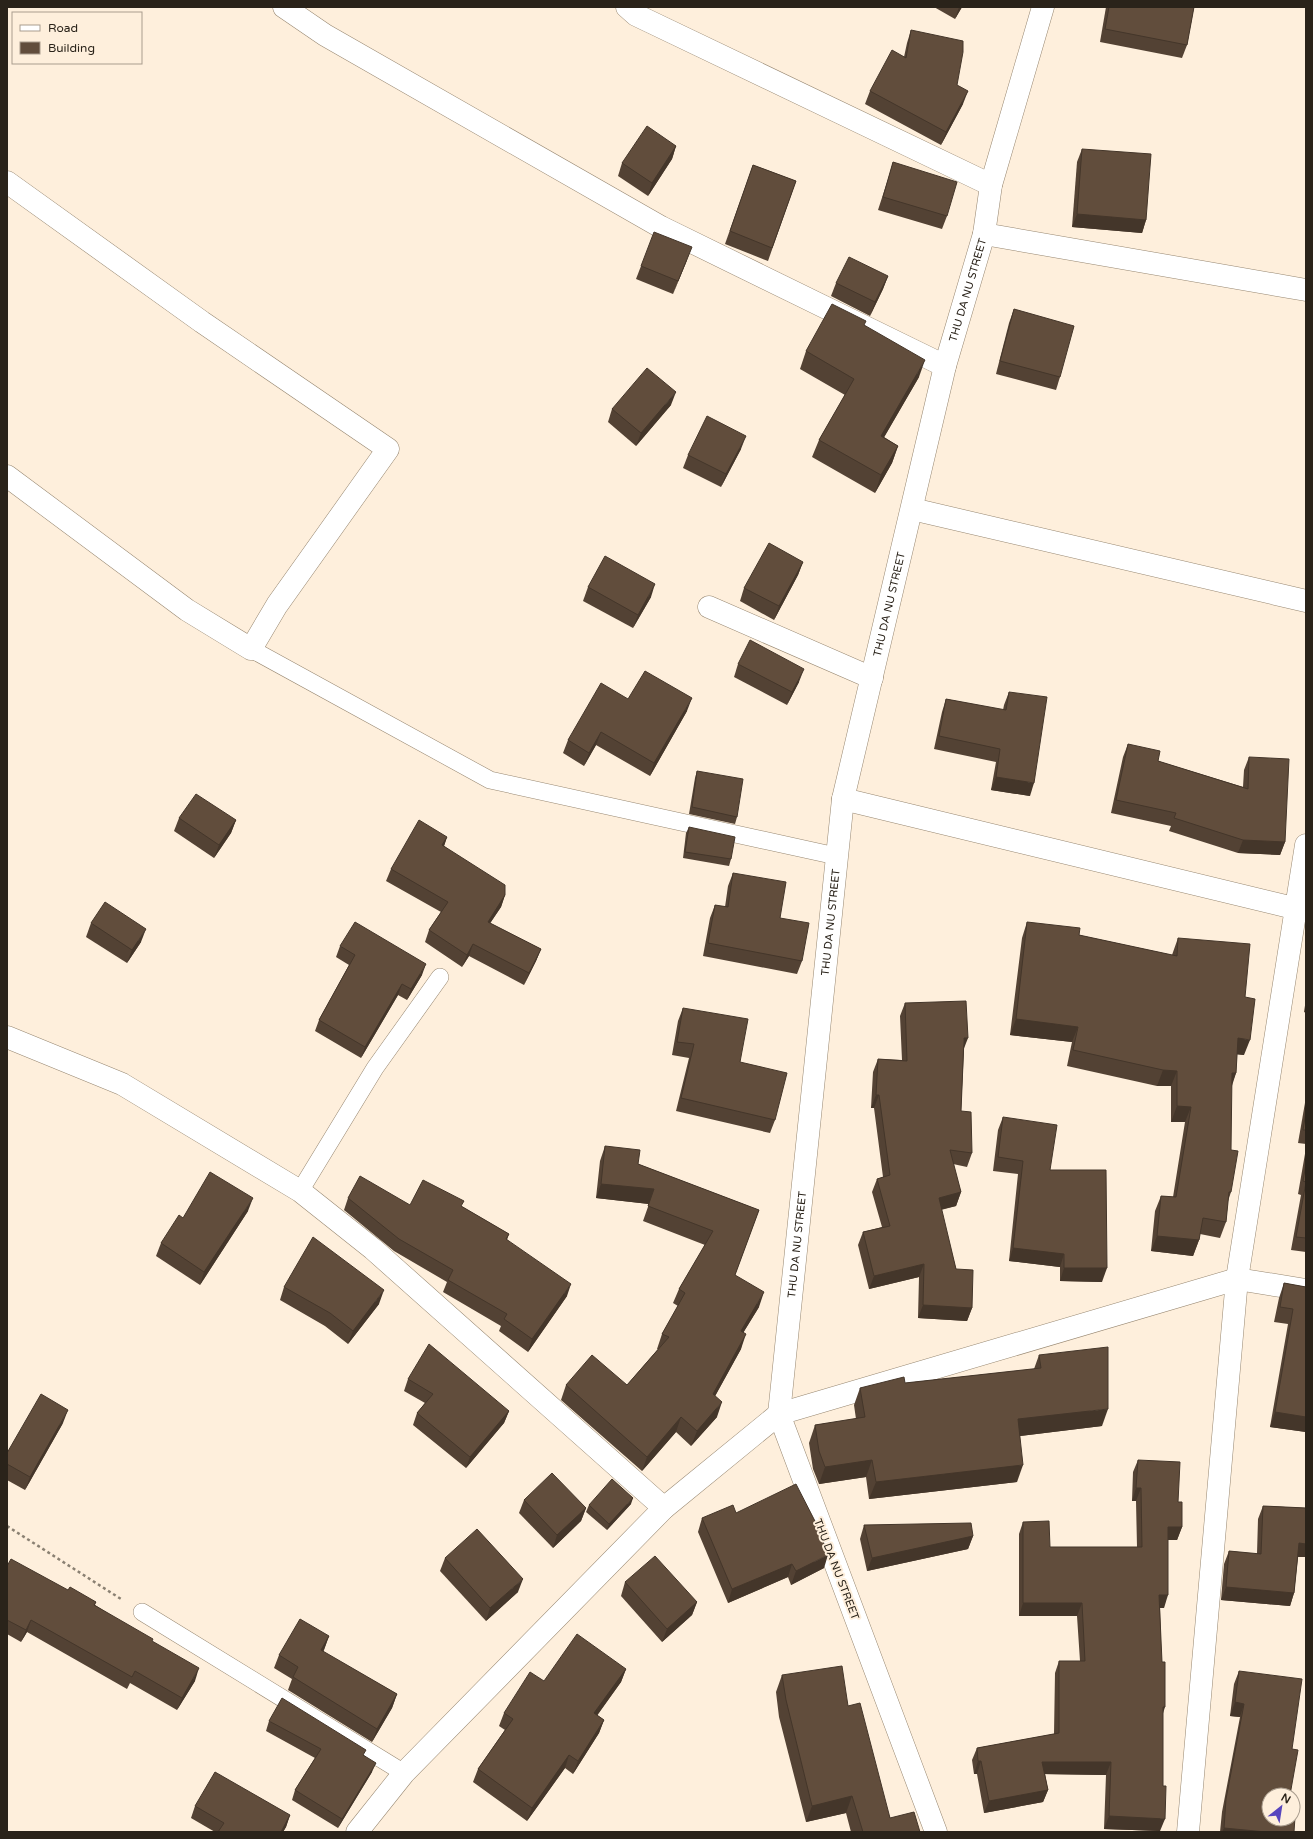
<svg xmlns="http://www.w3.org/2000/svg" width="1313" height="1839" viewBox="0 0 1313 1839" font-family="'Varela Round',sans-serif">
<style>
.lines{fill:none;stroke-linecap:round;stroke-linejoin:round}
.service-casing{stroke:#978771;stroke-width:18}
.minor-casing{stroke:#978771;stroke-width:23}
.path{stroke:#8a8072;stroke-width:2.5;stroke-dasharray:3 3;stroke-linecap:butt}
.service{stroke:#fff;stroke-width:17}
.minor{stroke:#fff;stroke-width:22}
.wall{fill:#534234}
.shaded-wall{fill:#44362a}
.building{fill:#614d3c;stroke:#44362a}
.labels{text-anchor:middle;stroke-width:4;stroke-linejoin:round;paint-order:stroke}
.street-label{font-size:11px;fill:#2a231a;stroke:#feefdc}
</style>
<rect width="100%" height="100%" fill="#feefdc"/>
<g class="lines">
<g class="service-casing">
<g id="service">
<path d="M251 649 490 780 836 856"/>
<path d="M300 1191 375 1068 440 977"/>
<path d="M142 1612 404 1773"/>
</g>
</g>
<g class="minor-casing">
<g id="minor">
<path d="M284 7 325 35 661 227 945 366"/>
<path d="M627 7 636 15 991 185"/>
<path d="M7 182 202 322 388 449 277 605 251 649 187 610 7 476"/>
<path d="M984 234 1306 290"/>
<path d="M912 509 1306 601"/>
<path d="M709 607 872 678"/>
<path d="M843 799 1306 911"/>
<path d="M7 1037 122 1084 300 1191 373 1249 664 1508"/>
<path d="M357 1832 404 1773 664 1508 779 1414 1237 1279 1306 1290"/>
<path id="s1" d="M936 1832 779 1414 843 799 945 366 984 234 991 185 1043 7"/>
<path d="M1188 1832 1237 1279 1306 845"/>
</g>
</g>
<path class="path" d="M7 1526 121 1599"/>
<use href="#service" class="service"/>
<use href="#minor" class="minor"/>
</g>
<g class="wall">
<path d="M934 7H962L955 19Z"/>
<path d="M1106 7H1194L1187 45 1182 58 1100 42Z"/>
<path d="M911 30 957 85 963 104 941 145 865 104 870 91 904 57 907 43Z"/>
<path d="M676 146 672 159 648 196 618 176 622 163Z"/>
<path d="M1082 149 1146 220 1142 233 1072 227 1077 162Z"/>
<path d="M893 162 947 216 942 229 878 210 889 176Z"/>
<path d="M753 165 796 181 768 261 725 244Z"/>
<path d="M687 260 673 294 636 279 641 266Z"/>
<path d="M888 276 883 289 870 316 831 296 836 283Z"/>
<path d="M1014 309 1060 377 1056 390 996 374 1009 323Z"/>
<path d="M864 325 919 377 884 437 898 446 892 463 875 493 812 457 819 440 845 395 800 369 806 351Z"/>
<path d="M671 405 636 446 608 422 612 409Z"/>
<path d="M741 449 721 487 683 468 688 455Z"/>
<path d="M803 562 798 575 774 620 740 601 744 588Z"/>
<path d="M588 587 651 597 633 628 583 601Z"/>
<path d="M738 664 799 682 787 705 734 677Z"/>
<path d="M1009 692 1030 796 991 790 996 762 934 749 942 712 946 699 1003 710 1004 705Z"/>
<path d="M628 699 687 711 650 776 596 745 584 766 563 753 568 740Z"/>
<path d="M1128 744 1158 761 1243 787 1244 770 1249 757 1285 842 1280 855 1238 853 1169 831 1171 826 1111 813 1123 757Z"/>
<path d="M697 771 737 817 735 824 689 814 695 778Z"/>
<path d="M179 818 236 820 231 833 214 858 174 831Z"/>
<path d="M689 827 731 859 729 866 683 858 686 833Z"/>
<path d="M447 837 444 846 505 895 501 907 490 923 541 949 536 961 524 985 469 956 462 967 425 942 429 930 441 912 386 881 391 869Z"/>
<path d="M733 873 780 918 802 961 797 974 703 956 710 918 715 905 725 907 728 886Z"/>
<path d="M1027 922 1079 935 1172 955 1178 938 1245 997 1244 1055 1237 1054 1236 1073 1231 1086V1192L1228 1201 1226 1222 1220 1238 1200 1234 1199 1240 1193 1256 1151 1251 1155 1211 1161 1196 1173 1197 1185 1122H1171V1086H1157L1067 1066 1072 1042 1010 1035 1022 938Z"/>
<path d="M91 923 141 942 127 963 86 937Z"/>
<path d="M340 946 422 975 407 1000 398 995 361 1058 315 1031 319 1020 349 965 336 957Z"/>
<path d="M1306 999V1013L1304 1012Z"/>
<path d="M905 1003 964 1049 961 1111 972 1153 967 1167 953 1164 961 1192 956 1206 941 1210 956 1269 972 1308 967 1321 918 1318 919 1277 869 1289 858 1245 863 1232 882 1227 872 1192 877 1179 883 1177 874 1108H871L873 1072 878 1059 902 1060 900 1016Z"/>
<path d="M683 1008 775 1120 770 1133 676 1111 689 1058 672 1055 678 1021Z"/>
<path d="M1306 1097V1144L1298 1143Z"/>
<path d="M1003 1117 1050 1170 1102 1282 1060 1281V1267L1009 1261 1018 1174 993 1171 998 1130Z"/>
<path d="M605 1146 638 1164 759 1210 735 1275 759 1307 743 1333 741 1349 715 1396 717 1417 691 1446 676 1432 642 1471 561 1400 566 1385H627L658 1349H657L662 1334 678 1306 673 1303 679 1289 705 1245 643 1221 649 1204 596 1198 600 1161Z"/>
<path d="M1306 1148V1252L1291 1250 1301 1195 1298 1194Z"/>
<path d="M348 1198 410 1205 461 1206 509 1234 507 1240 567 1296 528 1352 499 1331 501 1326 443 1292 447 1282 394 1251 344 1210Z"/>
<path d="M248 1211 200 1285 156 1256 161 1243 183 1218Z"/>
<path d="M1284 1283 1306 1287V1432L1270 1427 1288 1324 1274 1322 1279 1298Z"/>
<path d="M284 1287 379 1304 348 1344 325 1326 280 1300Z"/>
<path d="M1039 1355 1102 1426 1020 1436 1017 1482 869 1499 866 1477 819 1484 813 1469 809 1443 815 1425 856 1419 854 1405 860 1388 905 1383 1034 1369Z"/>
<path d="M408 1379 509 1411 504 1423 466 1468 413 1425 417 1413 425 1403 404 1391Z"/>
<path d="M63 1423 25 1490 7 1480V1453Z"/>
<path d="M1138 1460 1178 1502 1182 1527 1177 1540H1168L1164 1608H1160L1163 1714 1160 1831 1104 1829 1106 1775 1045 1774 1048 1790 1043 1802 984 1813 977 1774H974L972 1760 977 1748 1054 1734 1055 1673 1059 1661H1080L1077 1616H1019V1534L1023 1522 1050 1547H1137L1136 1501H1132L1133 1472Z"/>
<path d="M524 1500 586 1508 581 1521 553 1548 519 1513Z"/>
<path d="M631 1504 607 1530 586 1512 589 1505Z"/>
<path d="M1263 1506 1306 1508V1557H1298L1294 1593 1290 1606 1221 1600 1224 1564 1229 1551 1257 1554 1258 1519Z"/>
<path d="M736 1513 824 1568 791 1585 788 1577 728 1603 698 1532 702 1518Z"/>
<path d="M864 1525 973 1536 968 1549 867 1571 860 1539Z"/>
<path d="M445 1558 518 1592 486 1621 440 1571Z"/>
<path d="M7 1566 96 1602 95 1605 152 1642 195 1681 177 1710 130 1683 127 1689 27 1632 21 1642 7 1634Z"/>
<path d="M625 1582 697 1602 692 1615 662 1642 621 1596Z"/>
<path d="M329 1636 323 1652 397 1694 392 1708 372 1742 288 1690 292 1679 274 1668 279 1655Z"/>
<path d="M626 1669 621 1682 597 1715 604 1720 599 1733 573 1774 565 1768 527 1821 473 1782 478 1769 505 1730 499 1726 504 1713 544 1681Z"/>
<path d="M1239 1671 1269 1795 1294 1832H1220L1222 1812 1240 1717 1230 1716 1234 1684Z"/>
<path d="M782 1675 848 1706 890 1818 920 1832H851L846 1813 806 1822 779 1717 776 1692Z"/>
<path d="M269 1721 364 1755 372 1772 338 1828 292 1800 295 1790 315 1758 266 1731Z"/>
<path d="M195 1806 290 1815 286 1827 283 1832H215L191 1818Z"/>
</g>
<g class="shaded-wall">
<path d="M959 7H962L955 19Z"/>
<path d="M968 91 963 104 941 145 946 132Z"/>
<path d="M676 146 672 159 648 196 652 183Z"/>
<path d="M1077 214 1146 220 1142 233 1072 227Z"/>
<path d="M692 247 687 260 673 294 678 281Z"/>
<path d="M888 276 883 289 870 316 875 302Z"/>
<path d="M925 360 919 377 875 453 881 436Z"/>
<path d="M676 392 671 405 636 446 641 433Z"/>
<path d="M746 436 741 449 721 487 726 474Z"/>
<path d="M898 446 892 463 875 493 881 475Z"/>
<path d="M803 562 798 575 774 620 779 606Z"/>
<path d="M655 584 651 597 633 628 638 615Z"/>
<path d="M804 669 799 682 787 705 792 692Z"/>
<path d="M692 698 687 711 650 776 654 763Z"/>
<path d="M601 732 596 745 584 766 589 753Z"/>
<path d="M996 777 1034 783 1030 796 991 790Z"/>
<path d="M236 820 231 833 214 858 219 845Z"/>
<path d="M447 837 443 849 442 845Z"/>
<path d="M1243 840 1285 842 1280 855 1238 853Z"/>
<path d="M505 895 501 907 483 934 488 922Z"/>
<path d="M146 929 141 942 127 963 132 950Z"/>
<path d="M473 944 469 956 462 967 467 955Z"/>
<path d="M541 949 536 961 524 985 529 973Z"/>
<path d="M426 964 422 975 407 1000 411 989Z"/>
<path d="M402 984 398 995 361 1058 365 1047Z"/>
<path d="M1016 1019 1078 1027 1072 1042 1010 1035Z"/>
<path d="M964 1038H968L963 1051Z"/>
<path d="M1238 1038 1250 1040 1244 1055 1232 1054Z"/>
<path d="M1163 1070 1177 1071 1171 1086H1157Z"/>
<path d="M1232 1073H1236L1231 1089Z"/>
<path d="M876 1095H879L874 1108H871Z"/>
<path d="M1177 1106 1191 1107 1185 1122H1171Z"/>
<path d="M601 1184 654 1189 649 1204 596 1198Z"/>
<path d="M961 1192 956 1206 934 1211 939 1198Z"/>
<path d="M253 1198 248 1211 200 1285 204 1272Z"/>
<path d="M1157 1236 1199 1240 1193 1256 1151 1251Z"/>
<path d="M1013 1248 1064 1254 1060 1267 1009 1261Z"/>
<path d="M924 1264 919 1277 869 1289 874 1276Z"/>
<path d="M1064 1268H1107L1102 1282 1060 1281Z"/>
<path d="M571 1284 567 1296 528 1352 532 1339Z"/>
<path d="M384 1290 379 1304 348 1344 353 1331Z"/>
<path d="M764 1292 759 1307 735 1346 741 1331Z"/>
<path d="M923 1305 972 1308 967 1321 918 1318Z"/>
<path d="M746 1334 741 1349 708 1409 713 1394Z"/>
<path d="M722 1402 717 1417 691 1446 697 1431Z"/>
<path d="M1108 1409 1102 1426 1011 1437 1018 1419Z"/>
<path d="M68 1410 63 1423 25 1490 30 1477Z"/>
<path d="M509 1411 504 1423 466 1468 470 1457Z"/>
<path d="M1275 1412 1306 1417V1432L1270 1427Z"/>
<path d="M681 1417 676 1432 642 1471 647 1457Z"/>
<path d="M872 1460 866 1477 819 1484 825 1467Z"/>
<path d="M1023 1465 1017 1482 869 1499 876 1482Z"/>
<path d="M1136 1488H1141L1136 1501H1132Z"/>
<path d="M633 1498 631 1504 607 1530 609 1524Z"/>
<path d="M586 1508 581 1521 553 1548 557 1535Z"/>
<path d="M1168 1527H1182L1177 1540H1163Z"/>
<path d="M973 1536 968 1549 867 1571 872 1558Z"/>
<path d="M1299 1543 1306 1544V1557H1294Z"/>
<path d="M828 1555 824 1568 791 1585 796 1571Z"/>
<path d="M792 1564 788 1577 728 1603 732 1589Z"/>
<path d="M523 1579 518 1592 486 1621 490 1608Z"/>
<path d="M1226 1587 1294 1593 1290 1606 1221 1600Z"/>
<path d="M1159 1595H1168L1164 1608H1155Z"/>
<path d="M697 1602 692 1615 662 1642 667 1629Z"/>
<path d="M1023 1603H1082L1077 1616H1019Z"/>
<path d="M31 1620 27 1632 21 1642 26 1630Z"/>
<path d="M329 1636 324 1650 316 1664 321 1650Z"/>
<path d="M199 1668 195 1681 177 1710 182 1698Z"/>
<path d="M626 1669 621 1682 589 1727 594 1713Z"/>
<path d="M397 1694 392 1708 372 1742 377 1729Z"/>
<path d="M1235 1702 1244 1704 1240 1717 1230 1716Z"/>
<path d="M1163 1707H1165L1161 1720Z"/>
<path d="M604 1720 599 1733 573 1774 578 1761Z"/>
<path d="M569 1755 565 1768 527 1821 532 1808Z"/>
<path d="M978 1761H981L977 1774H974Z"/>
<path d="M1042 1762H1111L1106 1775 1038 1774Z"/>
<path d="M376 1763 372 1772 338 1828 342 1819Z"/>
<path d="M1048 1790 1043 1802 984 1813 989 1801Z"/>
<path d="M852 1796 846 1813 806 1822 812 1806Z"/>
<path d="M290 1815 286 1827 283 1832H281Z"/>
<path d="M1109 1816 1165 1819 1160 1831 1104 1829Z"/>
<path d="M1224 1828 1266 1832H1222Z"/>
</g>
<g class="building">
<path d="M1109 7H1194L1187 45 1105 29Z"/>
<path d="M911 30 963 41V52L957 85 968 91 946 132 870 91 892 50 906 58Z"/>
<path d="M647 126 676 146 652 183 622 163Z"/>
<path d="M1082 149 1151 154 1146 220 1077 214Z"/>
<path d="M893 162 957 182 947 216 883 197Z"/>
<path d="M753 165 796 181 772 248 730 231Z"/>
<path d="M654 232 692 247 678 281 641 266Z"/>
<path d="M849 257 888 276 875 302 836 283Z"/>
<path d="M832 304 866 321 864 325 925 360 881 436 898 446 881 475 819 440 854 379 806 351Z"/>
<path d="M1014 309 1074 326 1060 377 1000 361Z"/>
<path d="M647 368 676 392 641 433 612 409Z"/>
<path d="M707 416 746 436 726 474 688 455Z"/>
<path d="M769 543 803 562 779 606 744 588Z"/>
<path d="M605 556 655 584 638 615 588 587Z"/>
<path d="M750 640 804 669 792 692 738 664Z"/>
<path d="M645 671 692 698 654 763 601 732 589 753 568 740 601 683 628 699Z"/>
<path d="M1009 692 1047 697 1034 783 996 777 1000 749 939 736 946 699 1006 710Z"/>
<path d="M1128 744 1160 751 1158 761 1248 789 1249 757 1289 759 1285 842 1243 840 1174 818 1176 813 1116 800Z"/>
<path d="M697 771 743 779 737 817 692 807Z"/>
<path d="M196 794 236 820 219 845 179 818Z"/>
<path d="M419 820 447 837 442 845 505 885V895L488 922 541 949 529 973 473 944 467 955 429 930 448 902 391 869Z"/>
<path d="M689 827 735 837 731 859 685 852Z"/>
<path d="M733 873 786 882 780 918 809 923 802 961 708 943 715 905 728 907Z"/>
<path d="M105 902 146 929 132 950 91 923Z"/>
<path d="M355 922 426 964 411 989 402 984 365 1047 319 1020 355 955 340 946Z"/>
<path d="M1027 922 1080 928 1079 935 1177 956 1178 938 1250 944 1245 997 1255 999 1250 1040 1238 1038 1236 1073H1232L1231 1150 1238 1151 1231 1192H1229L1226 1222 1203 1218 1199 1240 1157 1236 1161 1196 1176 1197 1191 1107 1177 1106V1071L1163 1070 1073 1050 1078 1027 1016 1019Z"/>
<path d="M966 1001 968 1038H964L961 1111 971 1112 972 1153 950 1150 961 1192 939 1198 956 1269 973 1270 972 1308 923 1305 924 1264 874 1276 863 1232 890 1226 877 1179 890 1175 879 1095H876L878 1059 907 1061 905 1003Z"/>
<path d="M683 1008 748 1019 740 1062 787 1073 775 1120 681 1098 694 1044 677 1042Z"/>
<path d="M1306 1112V1130H1303Z"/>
<path d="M1003 1117 1057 1125 1050 1170H1106L1107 1268H1064V1254L1013 1248 1023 1161 998 1157Z"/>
<path d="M605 1146 640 1150 638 1164 759 1210 735 1275 764 1292 741 1331 746 1334 713 1394 722 1402 697 1431 681 1417 647 1457 566 1385 592 1355 627 1385 669 1337 662 1334 685 1293 679 1289 713 1231 648 1206 654 1189 601 1184Z"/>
<path d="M1306 1164V1238L1296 1237 1306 1182 1303 1181Z"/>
<path d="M210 1172 253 1198 204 1272 161 1243 179 1215 183 1218Z"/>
<path d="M360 1176 410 1205 423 1180 464 1201 461 1206 509 1234 506 1239 571 1284 532 1339 504 1319 507 1314 448 1280 453 1270 399 1239 348 1198Z"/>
<path d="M313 1237 384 1290 353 1331 330 1313 284 1287Z"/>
<path d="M1284 1283 1306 1287V1417L1275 1412 1293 1309 1280 1307Z"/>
<path d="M429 1344 509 1411 470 1457 417 1413 433 1394 408 1379Z"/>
<path d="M1108 1347V1409L1018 1419 1023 1465 876 1482 872 1460 825 1467 819 1451 815 1425 865 1417 860 1388 904 1377 905 1383 1041 1368 1039 1355Z"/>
<path d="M41 1394 68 1410 30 1477 7 1464V1453Z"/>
<path d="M1138 1460 1180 1462 1178 1502H1182V1527H1168V1595H1159L1162 1662H1165V1707H1163V1786H1166L1165 1819 1109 1816 1111 1762H1042L1048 1790 989 1801 981 1761H978L977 1748 1059 1733V1661H1085L1082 1603H1023V1522L1049 1521 1050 1547H1142L1141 1488H1136Z"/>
<path d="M552 1473 586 1508 557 1535 524 1500Z"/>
<path d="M612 1479 633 1498 609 1524 589 1505Z"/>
<path d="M796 1484 818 1527 828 1555 796 1571 792 1564 732 1589 702 1518 733 1505 736 1513Z"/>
<path d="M1263 1506 1306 1508V1544L1299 1543 1294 1593 1226 1587 1229 1551 1261 1554Z"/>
<path d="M971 1523 973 1536 872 1558 864 1525Z"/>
<path d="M477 1529 523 1579 490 1608 445 1558Z"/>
<path d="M655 1556 697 1602 667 1629 625 1582Z"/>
<path d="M11 1559 68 1590 70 1587 96 1602 94 1605 153 1639 152 1641 199 1668 182 1698 135 1671 132 1677 31 1620 26 1630 7 1620V1566Z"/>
<path d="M300 1619 329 1636 321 1650 397 1694 377 1729 293 1677 298 1667 279 1655Z"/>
<path d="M577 1634 626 1669 594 1713 604 1720 578 1761 569 1755 532 1808 478 1769 513 1719 504 1713 530 1672 544 1681Z"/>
<path d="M842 1666 848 1706 860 1703 890 1818 914 1812 920 1832H863L852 1796 812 1806 786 1700 782 1675Z"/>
<path d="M1239 1671 1302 1679 1292 1749 1298 1750 1290 1795H1269V1819H1293V1802H1296L1294 1832H1266L1224 1828 1226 1799 1244 1704 1235 1702Z"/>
<path d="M282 1698 366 1750 363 1755 376 1763 342 1819 295 1790 321 1749 269 1721Z"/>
<path d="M215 1772 290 1815 281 1832H218L224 1823 195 1806Z"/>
</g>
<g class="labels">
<g class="street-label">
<text dy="4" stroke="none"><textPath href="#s1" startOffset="1589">THU DA NU STREET</textPath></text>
<text dy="4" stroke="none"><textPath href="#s1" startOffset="1265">THU DA NU STREET</textPath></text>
<text dy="4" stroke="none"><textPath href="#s1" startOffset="941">THU DA NU STREET</textPath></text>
<text dy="4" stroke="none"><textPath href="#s1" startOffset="617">THU DA NU STREET</textPath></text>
<text transform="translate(837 1569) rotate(69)" y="4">THU DA NU STREET</text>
</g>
</g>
<rect width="1313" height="1839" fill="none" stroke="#2a231a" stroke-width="16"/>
<rect x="12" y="12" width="130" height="52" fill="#feefdc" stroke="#a99d8e"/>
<rect x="20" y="25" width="20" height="6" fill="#ffffff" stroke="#a99d8e"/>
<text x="48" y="32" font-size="12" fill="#2a231a">Road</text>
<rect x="20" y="42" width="20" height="12" fill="#614d3c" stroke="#a99d8e"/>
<text x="48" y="52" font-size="12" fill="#2a231a">Building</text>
<g transform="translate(1281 1807) rotate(30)"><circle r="19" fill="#feefdc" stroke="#a99d8e"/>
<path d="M0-3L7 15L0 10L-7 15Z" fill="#5846be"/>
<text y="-6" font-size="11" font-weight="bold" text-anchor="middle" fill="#2a231a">N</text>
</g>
</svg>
